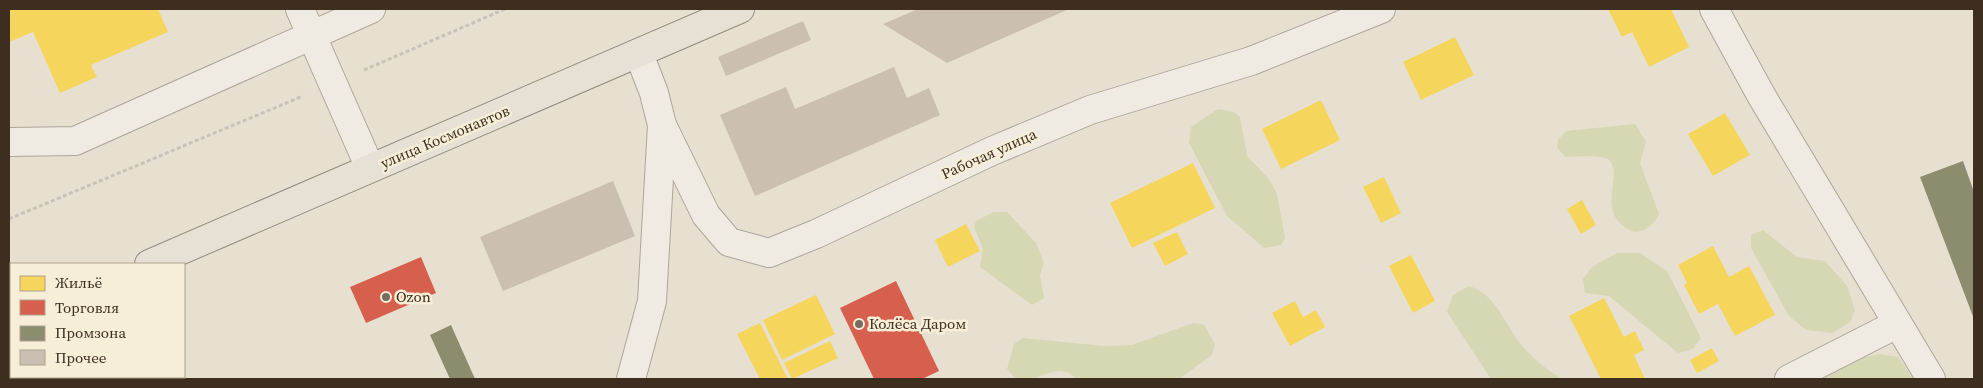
<svg xmlns="http://www.w3.org/2000/svg" width="1983" height="388" viewBox="0 0 1983 388" font-family="'Source Serif 4',serif">
<style>
.green{fill:#d6d7b3}
.homes{fill:#f6d55c}
.shops{fill:#d6604d}
.industry{fill:#8c8c6e}
.building{fill:#cbbfb2}
.lines{fill:none;stroke-linecap:round;stroke-linejoin:round}
.minor-casing{stroke:#ada599;stroke-width:30}
.major-casing{stroke:#928b80;stroke-width:30}
.path{stroke:#c8c2b9;stroke-width:3;stroke-dasharray:4 2.5;stroke-linecap:butt}
.minor{stroke:#efebe3;stroke-width:28}
.major{stroke:#e6e1d4;stroke-width:28}
.poi-dot{fill:#786c5e;stroke:#f7eed8;stroke-width:2}
.labels{text-anchor:middle;stroke-width:5;stroke-linejoin:round;paint-order:stroke}
.street-label{font-size:15px;fill:#3d2e20;stroke:#f7eed8}
.poi-label{font-size:15px;fill:#3d2e20;stroke:#f7eed8;text-anchor:start}
</style>
<rect width="100%" height="100%" fill="#e7e0d1"/>
<g class="green">
<path d="M1218 109 1234 112 1240 117 1247 156 1269 179 1277 194 1285 238 1281 245 1264 248 1227 216 1189 143 1191 127Z"/>
<path d="M1635 124 1646 142 1640 163 1659 214C1655 222 1652 225 1644 230 1636 233 1633 232 1626 228 1597 208 1623 177 1610 161 1605 154 1574 157 1565 157L1557 147 1558 140 1566 131Z"/>
<path d="M994 212H1007L1036 243 1044 263 1040 275 1044 298 1032 305 980 267 983 249 974 227 976 221Z"/>
<path d="M1763 230 1797 257 1825 261 1847 286 1855 310 1850 322 1833 333 1806 330 1789 316 1751 248V235Z"/>
<path d="M1617 253H1640L1667 271 1701 338 1693 349 1678 353 1609 296 1585 293 1583 279 1592 267Z"/>
<path d="M1469 286C1496 293 1507 329 1524 348 1536 361 1548 371 1563 379H1491L1447 312 1453 295Z"/>
<path d="M1193 323 1204 325 1215 344 1212 355 1179 379H1076C1056 357 1035 388 1015 378 1012 376 1009 371 1007 369L1014 344 1023 338 1104 346 1132 345Z"/>
<path d="M1880 354 1898 357 1913 379H1825C1836 360 1860 358 1880 354Z"/>
</g>
<g class="homes">
<path d="M9 9H158L168 32 91 65 97 77 60 93 33 32 9 42Z"/>
<path d="M1608 9H1671L1689 47 1649 67 1632 32 1622 37Z"/>
<path d="M1455 37 1474 75 1421 100 1403 62Z"/>
<path d="M1321 100 1340 140 1281 169 1262 129Z"/>
<path d="M1725 113 1750 155 1713 176 1688 134Z"/>
<path d="M1193 163 1215 208 1132 248 1110 203Z"/>
<path d="M1384 177 1401 213 1381 223 1363 187Z"/>
<path d="M1582 200 1596 225 1581 234 1567 209Z"/>
<path d="M966 224 980 251 948 267 935 240Z"/>
<path d="M1177 232 1188 254 1165 266 1153 243Z"/>
<path d="M1713 246 1729 277 1749 266 1775 315 1735 336 1718 304 1699 314 1684 285 1687 283 1678 265Z"/>
<path d="M1411 255 1435 301 1413 313 1389 266Z"/>
<path d="M816 295 835 334 782 360 763 320Z"/>
<path d="M1604 298 1624 337 1635 331 1644 350 1634 355 1645 379H1601L1569 316Z"/>
<path d="M1295 301 1303 317 1316 310 1325 327 1290 346 1272 313Z"/>
<path d="M760 323 788 379H760L737 334Z"/>
<path d="M830 341 838 358 792 379 784 363Z"/>
<path d="M1712 348 1719 361 1697 373 1690 360Z"/>
</g>
<g class="shops">
<path d="M421 257 436 293 366 323 350 287Z"/>
<path d="M896 281 939 371 922 379H874L840 308Z"/>
</g>
<g class="industry">
<path d="M1963 161 1974 192V319L1920 177Z"/>
<path d="M451 325 475 379H450L430 335Z"/>
</g>
<g class="building">
<path d="M918 9H1069L947 63 883 24Z"/>
<path d="M803 21 811 40 726 76 718 57Z"/>
<path d="M894 67 907 98 929 88 940 115 755 196 720 115 786 87 795 109Z"/>
<path d="M613 181 635 236 503 291 480 237Z"/>
</g>
<g class="lines">
<g class="minor-casing">
<g id="minor">
<path d="M300 9 370 168"/>
<path d="M1714 9 1761 95 1931 379"/>
<path d="M662 125 706 215 729 242 769 253 816 234 992 151 1090 110 1251 61 1381 9"/>
<path d="M9 142 75 141 371 9"/>
<path d="M631 379 652 301 662 125 654 93 639 54"/>
<path d="M1789 379 1897 324"/>
</g>
</g>
<g class="major-casing">
<g id="major">
<path d="M149 264 740 9"/>
<path d="M9 325 11 324"/>
</g>
</g>
<g class="path">
<path d="M364 70 505 9"/>
<path d="M9 219 303 96"/>
</g>
<use href="#minor" class="minor"/>
<use href="#major" class="major"/>
</g>
<g class="poi-dot">
<circle cx="386" cy="297" r="5"/>
<circle cx="859" cy="324" r="5"/>
</g>
<g class="labels">
<g class="street-label">
<text transform="translate(445 137) rotate(-23)" y="5">улица Космонавтов</text>
<text transform="translate(989 154) rotate(-24)" y="5">Рабочая улица</text>
</g>
<g class="poi-label">
<text x="396" y="302">Ozon</text>
<text x="869" y="329">Колёса Даром</text>
</g>
</g>
<rect width="1983" height="388" fill="none" stroke="#3d2e20" stroke-width="20"/>
<rect x="10" y="263" width="175" height="115" fill="#f7eed8" stroke="#ada18e"/>
<rect x="20" y="276" width="25" height="15" fill="#f6d55c" stroke="#ada18e"/>
<text x="55" y="288" font-size="15" fill="#3d2e20">Жильё</text>
<rect x="20" y="300" width="25" height="15" fill="#d6604d" stroke="#ada18e"/>
<text x="55" y="313" font-size="15" fill="#3d2e20">Торговля</text>
<rect x="20" y="326" width="25" height="15" fill="#8c8c6e" stroke="#ada18e"/>
<text x="55" y="338" font-size="15" fill="#3d2e20">Промзона</text>
<rect x="20" y="350" width="25" height="15" fill="#cbbfb2" stroke="#ada18e"/>
<text x="55" y="363" font-size="15" fill="#3d2e20">Прочее</text>
</svg>
